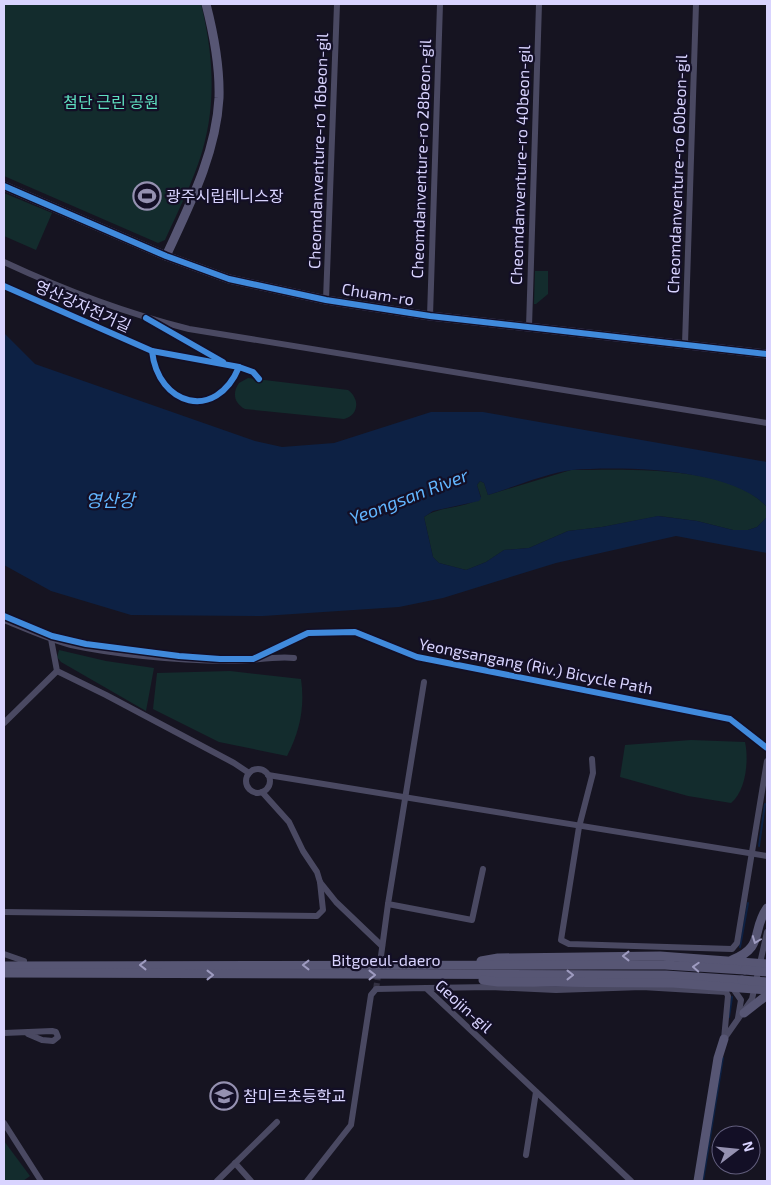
<svg xmlns="http://www.w3.org/2000/svg" width="771" height="1185" viewBox="0 0 771 1185" font-family="'Exo 2','Noto Sans KR',sans-serif">
<style>
.green{fill:#132c2d}
.water{fill:#0d2144}
.lines{fill:none;stroke-linecap:round;stroke-linejoin:round}
.stream{stroke:#0d2144;stroke-width:2}
.street-tunnel{stroke:#333142;stroke-width:6;stroke-dasharray:6 3;stroke-linecap:butt}
.street{stroke:#4a4962;stroke-width:6}
.secondary{stroke:#575674;stroke-width:9}
.secondary-bridge{stroke:#575674;stroke-width:9}
.cycleway-casing{stroke:#130f26;stroke-width:9}
.cycleway{stroke:#408adc;stroke-width:6}
.oneway{stroke:#9e9bc0}
.labels{text-anchor:middle;stroke-width:4.5;stroke-linejoin:round;paint-order:stroke}
.park-label{font-size:16px;fill:#5fe0c0;stroke:#130f26}
.street-label{font-size:16px;fill:#d9d4ff;stroke:#130f26}
.poi-label{font-size:16px;fill:#d9d4ff;stroke:#130f26;text-anchor:start}
.water-label{font-size:18px;font-style:italic;fill:#62b6ff;stroke:#130f26}
</style>
<rect width="100%" height="100%" fill="#161421"/>
<g class="green">
<path d="M4 4H201C213 52 217 103 202 152 193 182 178 211 165 240L158 243 4 176Z"/>
<path d="M4 193 52 213 36 250 4 236Z"/>
<path d="M535 271H548V294L536 304H534Z"/>
<path d="M248 378 348 390C360 399 359 415 344 419L245 409C234 403 232 393 239 383Z"/>
<path d="M571 470C625 470 729 464 767 507V517L757 527 748 530H733L697 521 659 516 602 527 568 531 529 548 504 550 486 562 466 570 439 563 433 557 424 517C441 505 464 510 481 497L477 485 480 481 484 483 488 495Z"/>
<path d="M59 650 106 661 154 668 146 711 61 662 57 657Z"/>
<path d="M230 671 301 679C305 707 300 731 287 756L219 742 153 709 157 673Z"/>
<path d="M691 740 745 742C749 760 746 791 731 803L688 796 620 777 625 745Z"/>
<path d="M4 1141 30 1176 23 1181H4Z"/>
</g>
<path class="water" d="M4 333 35 364 255 441 282 447 334 443 431 412H483L767 462V507C732 468 623 466 572 470 550 472 511 488 488 495L484 483 480 481 477 485 481 498 479 501 433 511 424 517 433 557 439 563 466 570 486 562 504 550 529 548 568 531 602 527 658 516 697 521 733 530H748L757 527 767 517V553L676 536 556 563 443 598 399 607 263 616 131 615 51 591 4 565Z"/>
<g class="lines">
<g class="stream">
<path d="M759 846 765 804"/>
<path d="M740 947 748 903"/>
<path d="M729 1017 732 997"/>
<path d="M703 1181 723 1058"/>
</g>
<path class="street-tunnel" d="M376 989 379 970"/>
<g class="street">
<path d="M4 262C64 290 125 313 189 329L767 423"/>
<path d="M326 300 337 4"/>
<path d="M430 316 440 4"/>
<path d="M529 327 539 4"/>
<path d="M685 344 696 4"/>
<path d="M4 620C26 629 48 639 71 645 123 656 178 660 230 661 252 661 273 656 294 658"/>
<path d="M51 639 57 671 106 695 234 763 249 773"/>
<path d="M424 682 388 904 472 920 483 869"/>
<path d="M4 723 57 671"/>
<path d="M592 759 593 773 579 827 561 940 569 944 732 949 737 943 767 761"/>
<circle cx="258" cy="781" r="12"/>
<path d="M268 775 767 856"/>
<path d="M262 792 289 822 303 851 317 872 320 882 336 902 382 946"/>
<path d="M4 912 317 916 323 910 320 882"/>
<path d="M4 954 24 961"/>
<path d="M381 956 388 904"/>
<path d="M732 987 741 1000 738 1018"/>
<path d="M426 988 491 987 556 990 642 987 726 992 728 996 724 1039"/>
<path d="M4 1033 52 1031 56 1032 58 1037 53 1041 42 1040 28 1034"/>
<path d="M724 1039 752 999 767 932"/>
<path d="M4 1123 41 1181"/>
<path d="M526 1155 536 1092"/>
<path d="M235 1163 251 1181"/>
<path d="M217 1181 277 1122"/>
<path d="M307 1181 351 1125 371 995 376 989 426 988 631 1181"/>
</g>
<g class="secondary">
<path d="M4 186 166 256 229 279 326 300 430 316 767 354"/>
<path d="M166 256C189 206 216 154 219 98 220 66 214 35 206 4"/>
<path d="M732 960C765 947 751 931 767 908"/>
<path d="M481 961 498 958 660 956 767 964"/>
<path d="M4 966 605 965H665L745 970"/>
<path d="M4 973 666 975 742 980"/>
<path d="M483 980 498 982 673 983 767 990"/>
<path d="M744 1013 767 995"/>
<path d="M698 1181 718 1058 724 1039"/>
</g>
<g class="secondary-bridge">
<path d="M745 970 767 972"/>
<path d="M742 980 767 982"/>
</g>
<g class="cycleway-casing">
<g id="cycleway">
<path d="M4 186 166 256 229 279 326 300 430 316 767 354"/>
<path d="M4 286 152 351 239 367 253 372 259 379"/>
<path d="M146 318 223 362"/>
<path d="M152 351C158 406 216 422 239 367"/>
<path d="M4 616 52 636 86 644 179 656 220 659H253L308 633 355 632 417 657 730 719 767 748"/>
</g>
</g>
<use href="#cycleway" class="cycleway"/>
</g>
<defs><path id="oneway-chevron" d="M-2-3.5L2.5 0L-2 3.5" fill="none" stroke-width="1.6" stroke-linecap="round" stroke-linejoin="round" transform="scale(1.25)"/></defs>
<g class="oneway">
<use href="#oneway-chevron" transform="translate(756 940) rotate(111)"/>
<use href="#oneway-chevron" transform="translate(626 956) rotate(180)"/>
<use href="#oneway-chevron" transform="translate(143 965) rotate(180)"/>
<use href="#oneway-chevron" transform="translate(306 965) rotate(-180)"/>
<use href="#oneway-chevron" transform="translate(696 967) rotate(-177)"/>
<use href="#oneway-chevron" transform="translate(210 975)"/>
<use href="#oneway-chevron" transform="translate(372 975)"/>
<use href="#oneway-chevron" transform="translate(570 975)"/>
</g>
<defs>
<g id="stadium-ring" transform="scale(1.4375)"><circle r="9.5" fill="#130f26" stroke="#9591b1" stroke-width="1.5"/><path d="M0-5a6.5 5 0 1 0 0 10a6.5 5 0 1 0 0-10ZM-3.5-1.8h7v3.6h-7Z" fill="#9591b1"/></g>
<g id="school-ring" transform="scale(1.4375)"><circle r="9.5" fill="#130f26" stroke="#9591b1" stroke-width="1.5"/><path d="M0-5L7-2L0 1L-7-2ZM-4 1L0 2.5L4 1V4Q0 6-4 4Z" fill="#9591b1"/></g>
</defs>
<g fill-rule="evenodd">
<use href="#stadium-ring" x="147" y="196"/>
<use href="#school-ring" x="224" y="1096"/>
</g>
<g class="labels">
<g class="park-label">
<text x="111" y="108">첨단 근린 공원</text>
</g>
<g class="street-label">
<text transform="translate(318 151) rotate(-88)" y="6">Cheomdanventure-ro 16beon-gil</text>
<text transform="translate(421 159) rotate(-88)" y="6">Cheomdanventure-ro 28beon-gil</text>
<text transform="translate(520 165) rotate(-88)" y="6">Cheomdanventure-ro 40beon-gil</text>
<text transform="translate(677 174) rotate(-88)" y="6">Cheomdanventure-ro 60beon-gil</text>
<text transform="translate(378 294) rotate(9)" y="6">Chuam-ro</text>
<text transform="translate(83 306) rotate(24)" y="6">영산강자전거길</text>
<text transform="translate(536 666) rotate(11)" y="6">Yeongsangang (Riv.) Bicycle Path</text>
<text x="386" y="966">Bitgoeul-daero</text>
<text transform="translate(464 1006) rotate(42)" y="6">Geojin-gil</text>
</g>
<g class="poi-label">
<text x="166" y="202">광주시립테니스장</text>
<text x="243" y="1102">참미르초등학교</text>
</g>
<g class="water-label">
<text transform="translate(409 497) rotate(-21)" y="6">Yeongsan River</text>
<text x="110" y="507">영산강</text>
</g>
</g>
<rect width="771" height="1185" fill="none" stroke="#d9d4ff" stroke-width="10"/>
<g transform="translate(736 1150) rotate(74)"><circle r="24" fill="#130f26" stroke="#625e7d"/>
<path d="M0-4L9 19L0 12L-9 19Z" fill="#9591b1"/>
<text y="-8" font-size="14" font-weight="bold" text-anchor="middle" fill="#d9d4ff">N</text>
</g>
</svg>
